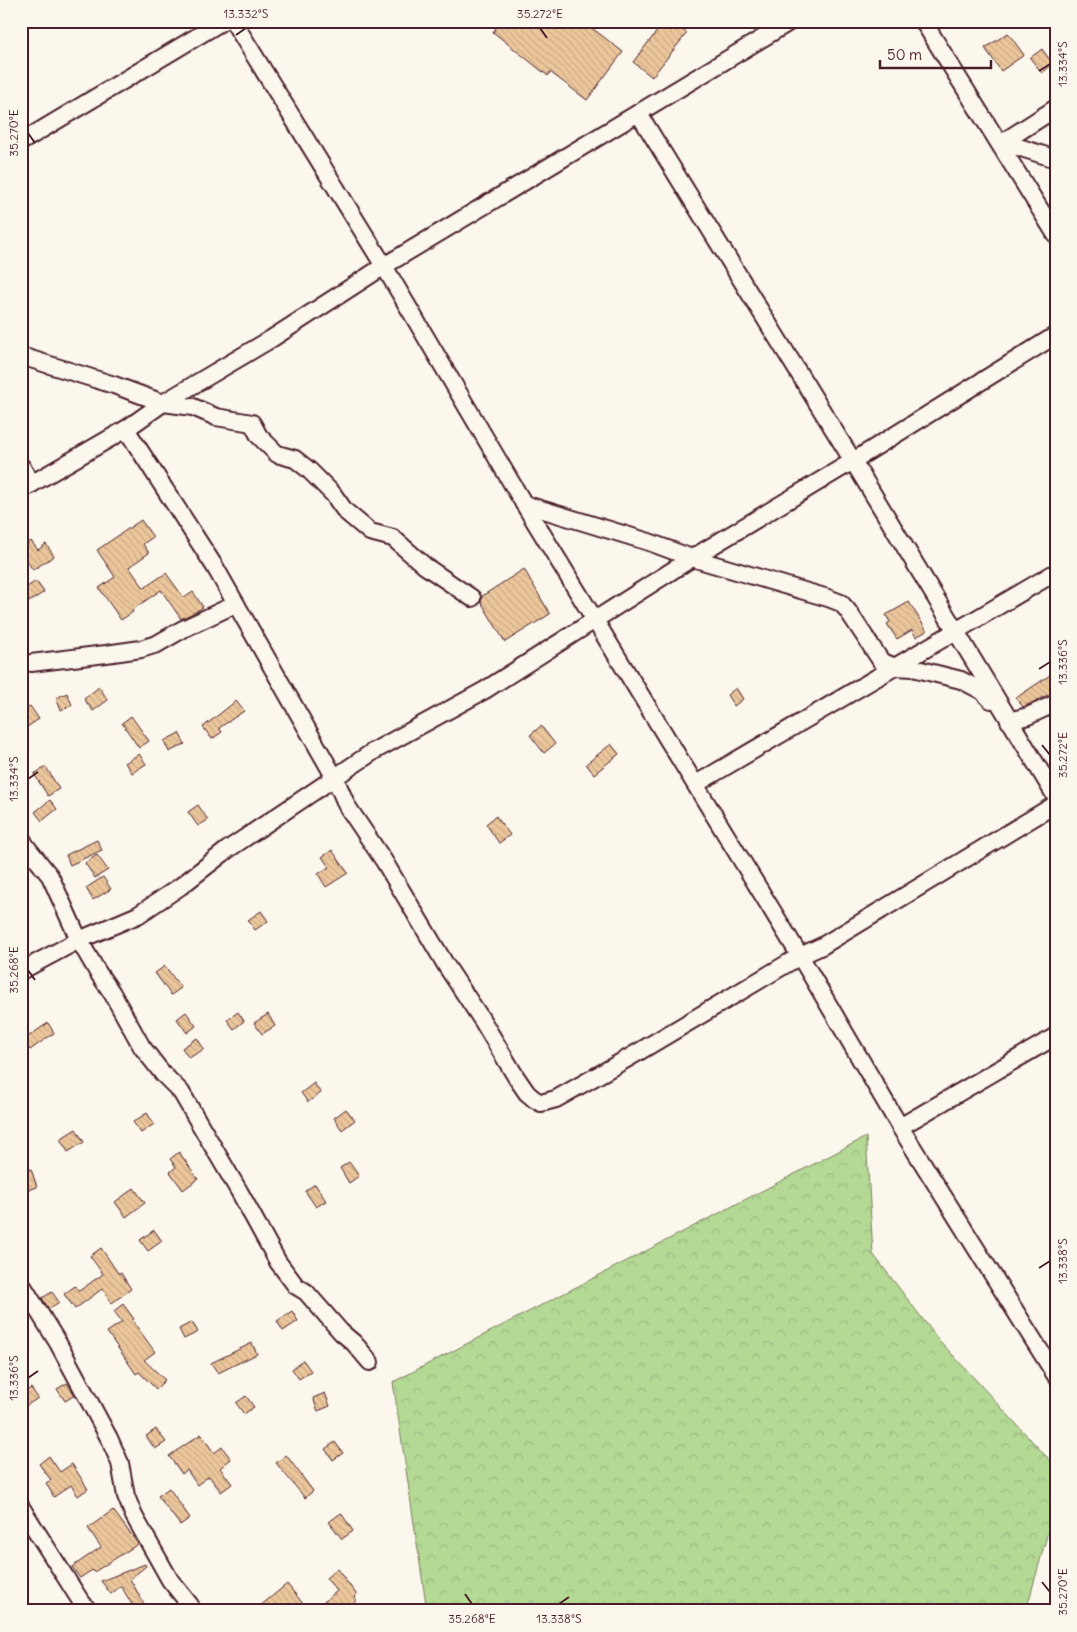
<svg xmlns="http://www.w3.org/2000/svg" width="1077" height="1632" viewBox="0 0 1077 1632" font-family="Delius,sans-serif">
<style>
.forest{fill:url(#forest-crowns);stroke:#7e7c60}
.building{fill:url(#building-back-hatch);stroke:#4a1f2b}
.lines{fill:none;stroke-linecap:round;stroke-linejoin:round}
.street-casing{stroke:#4a1f2b;stroke-width:20}
.street{stroke:#fbf7ec;stroke-width:16}
.ticks{fill:none;stroke:#4a1f2b;stroke-width:2}
.neatline{fill:none;stroke:#4a1f2b;stroke-width:2}
.ticks-label{font-size:12px;text-anchor:middle;fill:#4a1f2b}
</style>
<defs>
<pattern id="forest-crowns" width="20" height="18" patternUnits="userSpaceOnUse" patternTransform="scale(1.25)"><rect width="20" height="18" fill="#b3d995"/><path d="M2 6a3 3 0 1 1 6 0M12 15a3 3 0 1 1 6 0" fill="none" stroke="#9bba81"/></pattern>
<pattern id="building-back-hatch" width="6" height="6" patternUnits="userSpaceOnUse" patternTransform="scale(1.25)"><rect width="6" height="6" fill="#ecc79c"/><path d="M-1 5l2 2M0 0l6 6M5-1l2 2" fill="none" stroke="#ccaa87"/></pattern>
</defs>
<rect width="100%" height="100%" fill="#fbf7ec"/>
<filter id="ink" filterUnits="userSpaceOnUse"><feTurbulence type="fractalNoise" baseFrequency=".02" numOctaves="2"/><feDisplacementMap in="SourceGraphic" scale="10" xChannelSelector="R" yChannelSelector="G"/><feConvolveMatrix kernelMatrix="1 2 1 2 8 2 1 2 1" color-interpolation-filters="sRGB"/></filter>
<g filter="url(#ink)">
<path class="forest" d="M866 1137 873 1254 938 1339 1056 1467V1503L1026 1611H427L393 1382Z"/>
<g class="building">
<path d="M501 21H583L623 52 587 100 550 72 548 76 493 32Z"/>
<path d="M665 21H672L687 33 652 77 633 62Z"/>
<path d="M1008 33 1024 55 1001 71 985 48Z"/>
<path d="M1042 49 1053 64 1042 73 1030 58Z"/>
<path d="M141 520 153 537 143 544 149 553 129 567 144 588 166 573 184 598 193 592 203 607 197 611 181 619 161 590 132 610 133 612 121 620 99 588 115 577 97 550Z"/>
<path d="M31 541 38 550 46 544 54 556 33 570 21 553V548Z"/>
<path d="M524 569 550 614 505 642 481 602 482 596Z"/>
<path d="M36 581 44 592 29 602 21 591Z"/>
<path d="M909 602 927 631 916 637 912 630 897 639 887 624 890 622 886 615Z"/>
<path d="M1056 671V691L1023 707 1016 698Z"/>
<path d="M99 687 108 700 93 711 84 699Z"/>
<path d="M736 688 743 699 734 706 727 695Z"/>
<path d="M67 693 72 705 61 710 56 698Z"/>
<path d="M236 701 244 711 219 728 222 732 212 739 203 727Z"/>
<path d="M30 706 39 719 21 731V711Z"/>
<path d="M131 716 149 741 139 748 122 723Z"/>
<path d="M541 726 555 744 544 753 530 735Z"/>
<path d="M179 733 185 744 169 752 164 741Z"/>
<path d="M611 744 619 754 594 774 586 764Z"/>
<path d="M139 754 146 764 132 773 125 763Z"/>
<path d="M46 767 59 789 48 796 34 774Z"/>
<path d="M50 800 57 809 42 821 35 812Z"/>
<path d="M198 805 208 820 198 826 188 812Z"/>
<path d="M496 816 510 835 499 843 486 824Z"/>
<path d="M97 840 102 850 70 865 66 855Z"/>
<path d="M332 850 348 873 326 887 318 874 329 867 322 857Z"/>
<path d="M97 855 108 870 95 878 85 863Z"/>
<path d="M103 877 111 889 93 900 86 888Z"/>
<path d="M261 911 268 921 255 930 248 920Z"/>
<path d="M165 966 181 988 171 995 155 973Z"/>
<path d="M186 1012 196 1026 187 1033 177 1019Z"/>
<path d="M238 1012 244 1021 234 1029 227 1020Z"/>
<path d="M268 1014 275 1026 262 1034 254 1023Z"/>
<path d="M48 1023 54 1033 30 1050 23 1040Z"/>
<path d="M197 1038 204 1049 189 1058 182 1048Z"/>
<path d="M314 1083 321 1093 308 1102 301 1093Z"/>
<path d="M346 1109 355 1120 342 1130 334 1118Z"/>
<path d="M147 1113 154 1124 141 1133 133 1122Z"/>
<path d="M76 1129 84 1142 68 1152 60 1139Z"/>
<path d="M179 1152 198 1179 183 1190 170 1172 176 1167 170 1159Z"/>
<path d="M349 1162 359 1176 349 1183 340 1168Z"/>
<path d="M31 1169 37 1187 21 1192V1173Z"/>
<path d="M315 1184 326 1201 316 1207 305 1191Z"/>
<path d="M134 1188 145 1203 126 1217 115 1202Z"/>
<path d="M154 1230 162 1241 148 1251 140 1240Z"/>
<path d="M101 1248 118 1273H121L131 1289 112 1303 102 1289 75 1309 64 1294 75 1286 79 1291 103 1274 90 1256Z"/>
<path d="M52 1292 59 1302 49 1309 42 1298Z"/>
<path d="M123 1304 134 1319 132 1320 155 1352 144 1360 165 1380 156 1389 139 1372 136 1374 107 1332 122 1322 114 1311Z"/>
<path d="M292 1311 298 1321 283 1331 277 1321Z"/>
<path d="M192 1322 198 1332 184 1339 179 1329Z"/>
<path d="M252 1343 257 1354 218 1373 211 1363Z"/>
<path d="M303 1360 311 1371 299 1379 292 1369Z"/>
<path d="M67 1383 75 1395 65 1401 57 1389Z"/>
<path d="M31 1388 38 1398 21 1409V1394Z"/>
<path d="M325 1393 330 1406 318 1411 313 1398Z"/>
<path d="M246 1396 254 1407 244 1414 236 1403Z"/>
<path d="M156 1429 166 1442 155 1449 146 1436Z"/>
<path d="M201 1434 214 1453 222 1447 231 1459 220 1468 232 1484 221 1492 209 1476 197 1485 187 1470 182 1474 169 1456Z"/>
<path d="M335 1442 343 1453 333 1460 325 1449Z"/>
<path d="M286 1455 313 1491 305 1498 276 1463Z"/>
<path d="M49 1456 60 1472 72 1464 88 1489 78 1496 71 1485 54 1497 46 1483 51 1480 39 1464Z"/>
<path d="M169 1488 190 1518 180 1525 158 1496Z"/>
<path d="M113 1510 138 1544 94 1572 92 1570 80 1578 72 1567 101 1547 88 1528Z"/>
<path d="M341 1513 353 1531 342 1539 329 1522Z"/>
<path d="M145 1564 146 1566 130 1579 148 1611H136L121 1586 111 1594 101 1581Z"/>
<path d="M337 1569 357 1595 354 1597 357 1600 344 1611H313L337 1591 326 1578Z"/>
<path d="M287 1584 309 1611H254Z"/>
</g>
<g class="lines">
<g class="street-casing">
<g id="street">
<path d="M233 21 384 266 524 504 800 956 900 1127 1056 1376"/>
<path d="M923 21 1056 235"/>
<path d="M1056 108 1000 144 1015 146 1056 159"/>
<path d="M639 114 853 461 1056 797"/>
<path d="M21 142 223 21"/>
<path d="M21 356 114 385 163 403 193 407 216 417 252 423 259 436 277 454 295 459 309 470 333 494 345 511 370 532 393 538 425 566 472 598"/>
<path d="M126 429 215 567 335 778 347 806 384 861 447 967 482 1020 516 1077 527 1093 534 1099 541 1103 556 1099 630 1057 800 956 822 946 1056 804"/>
<path d="M21 466 32 484"/>
<path d="M21 490 126 429 163 403 271 339 384 266 791 21"/>
<path d="M524 504 649 542 692 558 828 598 841 603 848 611 881 661 895 667 913 668 961 680 982 691 991 700"/>
<path d="M31 663 106 654 141 649 157 644 183 629 236 604"/>
<path d="M1009 721 1028 716 1056 703"/>
<path d="M696 784 1056 572"/>
<path d="M21 837 26 846 50 876 79 940 97 971 112 993 142 1047 163 1074 181 1092 239 1191 278 1262 296 1286 306 1292 341 1332 354 1343 370 1362"/>
<path d="M21 971 79 940 138 915 181 886 227 850 374 751 485 690 692 558 853 461 1056 335"/>
<path d="M900 1127 1056 1036"/>
<path d="M21 1283 58 1343 109 1438 120 1463 126 1496 134 1516 170 1580 190 1605 192 1611"/>
<path d="M21 1507 80 1600 89 1611"/>
</g>
</g>
<use href="#street" class="street"/>
</g>
</g>
<path class="ticks" d="M540 28 547 38M236 35 246 28M1039 71 1050 64M28 133 35 143M1039 669 1050 662M1042 745 1050 755M28 779 38 772M28 970 35 980M1039 1268 1050 1261M28 1378 38 1371M1042 1582 1050 1592M465 1594 472 1604M559 1604 569 1597"/>
<rect width="1077" height="1632" fill="none" stroke="#fbf7ec" stroke-width="55"/>
<path d="M880 60v8h111v-8" fill="none" stroke="#4a1f2b" stroke-width="2.5"/>
<text x="887" y="60" font-size="15" fill="#4a1f2b" stroke="#fbf7ec" stroke-width="4" paint-order="stroke">50 m</text>
<rect x="28" y="28" width="1022" height="1576" class="neatline"/>
<g class="ticks-label">
<text x="246" y="18">13.332°S</text>
<text x="540" y="18">35.272°E</text>
<text transform="translate(1063 64) rotate(-90)" y="4">13.334°S</text>
<text transform="translate(14 133) rotate(-90)" y="4">35.270°E</text>
<text transform="translate(1063 662) rotate(-90)" y="4">13.336°S</text>
<text transform="translate(1063 755) rotate(-90)" y="4">35.272°E</text>
<text transform="translate(14 779) rotate(-90)" y="4">13.334°S</text>
<text transform="translate(14 970) rotate(-90)" y="4">35.268°E</text>
<text transform="translate(1063 1261) rotate(-90)" y="4">13.338°S</text>
<text transform="translate(14 1378) rotate(-90)" y="4">13.336°S</text>
<text transform="translate(1063 1592) rotate(-90)" y="4">35.270°E</text>
<text x="472" y="1623">35.268°E</text>
<text x="559" y="1623">13.338°S</text>
</g>
</svg>
